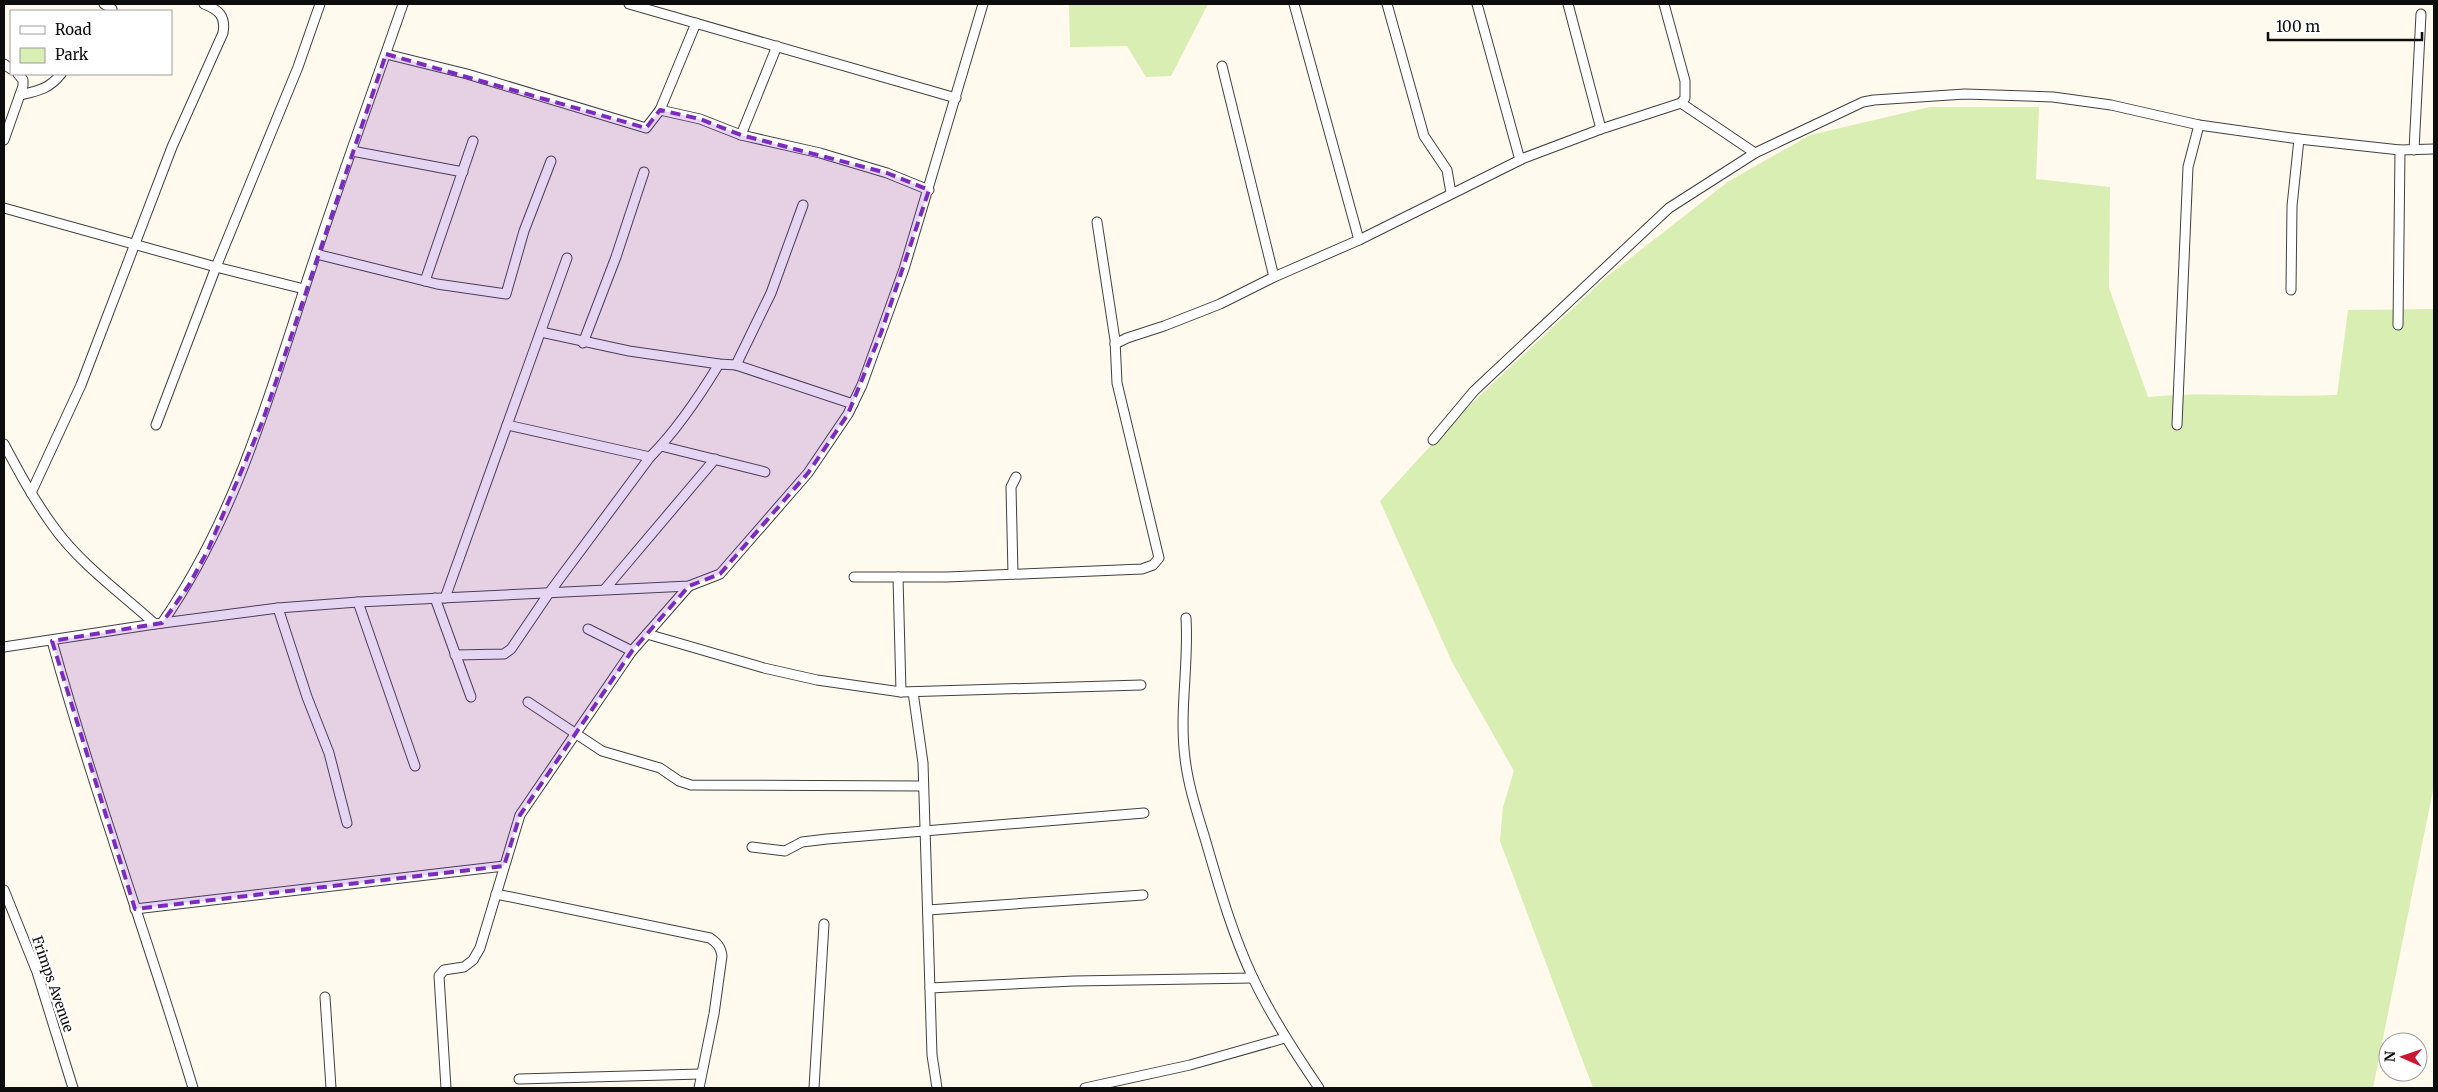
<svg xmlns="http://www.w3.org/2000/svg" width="2438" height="1092" viewBox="0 0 2438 1092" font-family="Merriweather,serif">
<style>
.green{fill:#d8eeb2}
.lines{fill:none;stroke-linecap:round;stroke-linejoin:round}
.street-casing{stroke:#404040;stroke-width:11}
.street{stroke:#fff;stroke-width:9}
.marked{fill:#7b2cbf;fill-opacity:0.2;stroke:#7b2cbf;stroke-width:4;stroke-dasharray:10 6;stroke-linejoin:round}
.labels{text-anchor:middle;stroke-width:5;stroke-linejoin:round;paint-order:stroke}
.street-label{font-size:14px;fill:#0d0d0d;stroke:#fff}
</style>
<rect width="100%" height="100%" fill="#fffaed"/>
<g class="green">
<path d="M1069 4H1208L1171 76 1146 77 1127 46 1070 47Z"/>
<path d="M1930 107H2039L2036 179 2110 187 2109 288 2148 397C2211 391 2274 398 2337 395L2348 310 2434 309V785L2373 1088H1593L1500 841 1503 807 1514 771 1452 662 1380 501 1455 419 1605 278 1729 181 1810 135Z"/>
</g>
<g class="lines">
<g class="street-casing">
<g id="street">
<path d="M104 4 112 9"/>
<path d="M629 4 956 98"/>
<path d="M1294 4 1359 240"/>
<path d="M1387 4 1424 136 1447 170 1451 193"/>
<path d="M1477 4 1520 160"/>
<path d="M1568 4 1601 129"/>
<path d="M1664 4 1685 81V98L1681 103"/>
<path d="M386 54 467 74 646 128 660 110 700 119 741 135 820 153 887 173 929 190"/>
<path d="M4 64 11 69"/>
<path d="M1222 66 1274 277"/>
<path d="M20 95C38 91 49 89 61 74"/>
<path d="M660 110 696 23"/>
<path d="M741 135 777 46"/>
<path d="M4 140 23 86V80L18 74"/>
<path d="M2414 150 2421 14"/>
<path d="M352 151 463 172"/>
<path d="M4 208 216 267 304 289"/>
<path d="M316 254 437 284 506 294 524 231 551 161"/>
<path d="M425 281 473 141"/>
<path d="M2291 290 2292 206 2299 139"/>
<path d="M2398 325 2400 150"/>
<path d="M541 332 629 351 719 364 736 365 853 404"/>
<path d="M583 343 616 257 644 172"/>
<path d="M1115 344 1127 338 1164 326 1220 304 1274 277 1359 240 1524 158 1601 129 1681 103 1755 153"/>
<path d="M736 365 771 293 803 205"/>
<path d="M156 425 216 267 298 67 320 4"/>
<path d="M507 425 650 457"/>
<path d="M2177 425 2188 167 2199 125"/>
<path d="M1433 440 1474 391 1669 208 1755 153 1863 102 1874 100 1965 94 2053 97 2111 105 2199 125 2299 139 2400 150 2434 149"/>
<path d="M4 444C19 472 34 500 53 526 80 564 121 593 155 624"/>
<path d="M661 446 765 472"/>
<path d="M31 493 81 385 172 147 223 33C226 16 219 10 204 4"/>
<path d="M1013 574 1011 487 1016 477"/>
<path d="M854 577H947L1142 569 1153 565 1159 558 1117 383 1115 340 1097 222"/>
<path d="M898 577 901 692"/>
<path d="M605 589 715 459"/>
<path d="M435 598 471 697"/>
<path d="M445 598 567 258"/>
<path d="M358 602 415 766"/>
<path d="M278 608 307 697 329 753 347 823"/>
<path d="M1186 618C1189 665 1179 711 1185 758 1188 786 1198 815 1206 842 1219 887 1233 936 1253 978 1271 1016 1295 1053 1319 1088"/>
<path d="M162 623C233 521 266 406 304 290 335 194 370 99 403 4"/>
<path d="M588 629 632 651"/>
<path d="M647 634 764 668 817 680 901 692 1141 685"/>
<path d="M52 641C94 792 148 939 193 1088"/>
<path d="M4 647 155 624 278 608 358 602 689 586 720 574 808 473 848 414 862 385 904 269 983 4"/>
<path d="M455 655 504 654 511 649 549 593 650 457C677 430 699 397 719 364"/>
<path d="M913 692 923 763 932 1055 937 1088"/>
<path d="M528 702 602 751 660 768 679 781 691 785 923 786"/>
<path d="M752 847 785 851 802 842 827 839 1144 813"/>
<path d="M4 890 37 972 73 1088"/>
<path d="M496 894 710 938C717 943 721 947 722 956L714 1014 699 1088"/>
<path d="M135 909 504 866"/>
<path d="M928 910 1143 895"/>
<path d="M930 988 1074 981 1253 978"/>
<path d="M325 997 331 1088"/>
<path d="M519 1079 701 1074"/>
<path d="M446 1088 439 976 444 970 464 967 473 960 480 948 520 815 632 651 689 586"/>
<path d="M814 1088 824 924"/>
<path d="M1085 1088 1190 1065 1285 1038"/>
</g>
</g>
<use href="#street" class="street"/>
</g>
<path class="marked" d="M386 54 646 128 660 110 700 119 741 135 887 173 929 190 881 333 848 414 808 473 720 574 689 586 632 651 520 815 504 866 135 909 52 641 162 623 189 585 208 550 263 420Z"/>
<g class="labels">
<g class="street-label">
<text transform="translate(53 984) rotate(71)" y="5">Frimps Avenue</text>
</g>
</g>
<rect width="2438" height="1092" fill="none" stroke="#0d0d0d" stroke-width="10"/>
<rect x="10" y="10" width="162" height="65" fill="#ffffff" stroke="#9e9e9e"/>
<rect x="20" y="26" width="25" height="8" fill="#ffffff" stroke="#9e9e9e"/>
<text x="55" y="35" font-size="15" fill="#0d0d0d">Road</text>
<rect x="20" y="48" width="25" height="15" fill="#d8eeb2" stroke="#9e9e9e"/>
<text x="55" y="60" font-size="15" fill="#0d0d0d">Park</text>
<g transform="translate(2403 1057) rotate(272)"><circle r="24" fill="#ffffff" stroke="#9e9e9e"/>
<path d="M0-4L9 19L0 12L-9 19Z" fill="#cc1633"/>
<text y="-8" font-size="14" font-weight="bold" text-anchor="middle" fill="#0d0d0d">N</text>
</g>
<path d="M2268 32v8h154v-8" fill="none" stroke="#0d0d0d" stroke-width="2.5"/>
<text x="2276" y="32" font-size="15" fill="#0d0d0d" stroke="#ffffff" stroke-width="4" paint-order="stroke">100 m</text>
</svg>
